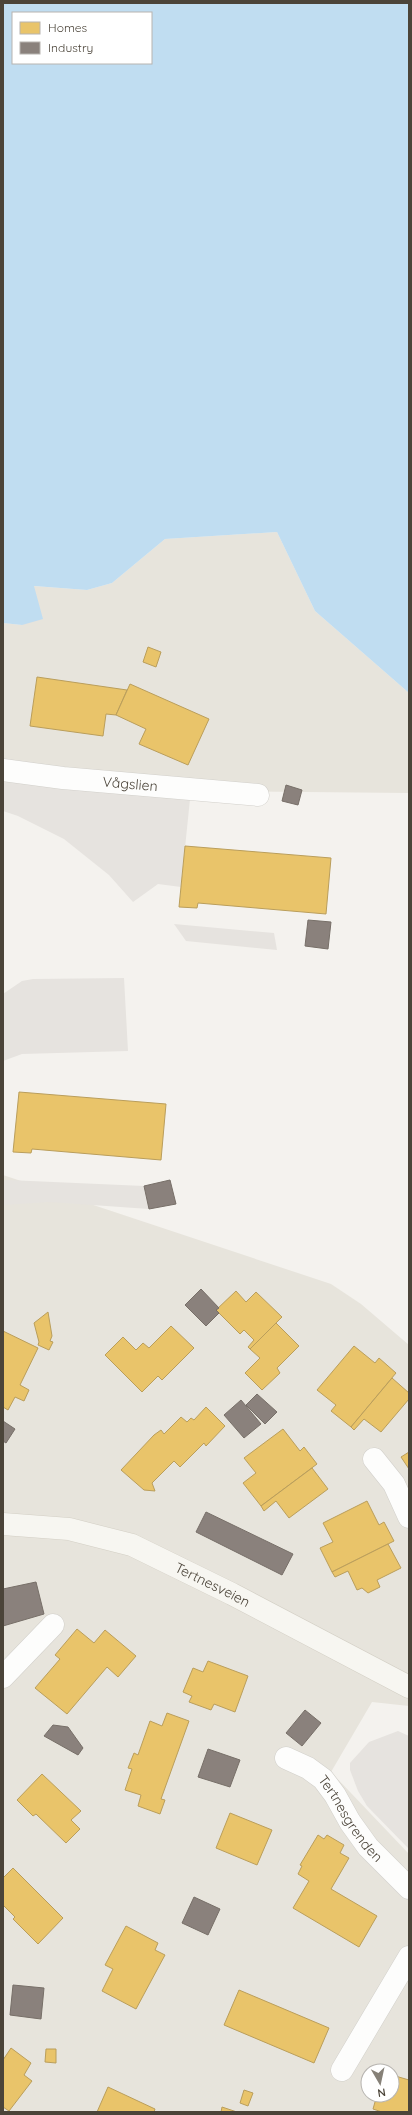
<svg xmlns="http://www.w3.org/2000/svg" width="412" height="2115" viewBox="0 0 412 2115" font-family="Quicksand,sans-serif">
<style>
.residential{fill:#e7e4dc;fill-rule:evenodd}
.parking{fill:#e6e3df}
.water{fill:#c0ddf1;fill-rule:evenodd}
.homes{fill:#e9c46a;stroke:#ba9e5b}
.industry{fill:#8a817c;stroke:#776f68}
.lines{fill:none;stroke-linecap:round;stroke-linejoin:round}
.street-casing{stroke:#d2d0cb;stroke-width:23}
.secondary-casing{stroke:#d3cfc5;stroke-width:23}
.street{stroke:#fdfdfc;stroke-width:22}
.secondary{stroke:#f7f6f1;stroke-width:22}
.labels{text-anchor:middle;stroke-width:4;stroke-linejoin:round;paint-order:stroke}
.street-label{font-size:14px;fill:#4b4439;stroke:#fff}
</style>
<rect width="100%" height="100%" fill="#f4f2ee"/>
<g class="residential">
<path d="M277 532 315 611 409 693V793L3 789V623L22 625 33 586 87 590 112 583 165 539Z"/>
<path d="M3 1175 331 1284 361 1304 409 1345V1706L372 1702 331 1772 409 1854V2112H3ZM368 2071H392V2095H368Z"/>
</g>
<g class="parking">
<path d="M3 758 56 766 190 799 181 887 158 884 133 902 109 875 64 839 18 816 3 811Z"/>
<path d="M174 924 274 933 277 950 186 941Z"/>
<path d="M124 978 128 1051 22 1054 3 1061V994L22 981 33 979Z"/>
<path d="M8 1180 144 1186 149 1209 49 1202 3 1205V1181Z"/>
<path d="M398 1731 409 1736V1849L367 1806 358 1791 350 1770V1763L369 1742Z"/>
</g>
<path class="water" d="M3 3H409V693L315 611 277 532 165 539 112 583 87 590 34 586 43 619 22 625 3 623ZM13 13H151V63H13Z"/>
<g class="homes">
<path d="M148 647 161 652 156 667 143 662Z"/>
<path d="M37 677 127 690 116 715 106 714 103 736 30 726Z"/>
<path d="M130 684 209 719 188 765 139 744 146 729 116 715Z"/>
<path d="M185 846 331 858 326 914 198 903 197 908 179 907Z"/>
<path d="M19 1092 166 1104 161 1160 32 1149 31 1153 13 1152Z"/>
<path d="M236 1291 246 1302 256 1292 282 1317 250 1349 248 1347 254 1340 244 1330 240 1334 216 1310Z"/>
<path d="M48 1312 52 1336 50 1341 53 1342 49 1350 38 1345 39 1342 34 1323Z"/>
<path d="M276 1323 299 1346 277 1368 280 1373 262 1390 245 1373 260 1358 250 1349Z"/>
<path d="M171 1326 194 1348 162 1380 158 1376 142 1392 105 1355 123 1337 136 1350 143 1343 149 1348Z"/>
<path d="M3 1331 38 1348 20 1385 29 1390 24 1401 15 1397 8 1410 3 1407Z"/>
<path d="M354 1346 375 1363 379 1358 396 1373 351 1427 331 1411 336 1405 317 1390Z"/>
<path d="M392 1378 409 1393V1399L381 1432 364 1419 354 1430 351 1427Z"/>
<path d="M206 1407 225 1426 206 1446 204 1443 180 1467 174 1461 152 1483 155 1491 144 1490 121 1470 154 1435 161 1430 164 1434 181 1417 187 1422 191 1418 194 1420Z"/>
<path d="M283 1429 300 1451 304 1447 317 1464 261 1506 243 1483 256 1473 244 1458Z"/>
<path d="M409 1452V1469L401 1457Z"/>
<path d="M312 1468 328 1489 289 1518 276 1501 264 1511 261 1506Z"/>
<path d="M367 1501 379 1525 384 1522 394 1541 332 1572 320 1548 333 1542 323 1523Z"/>
<path d="M388 1544 401 1568 377 1580 380 1587 368 1593 362 1588 357 1590 348 1571 335 1577 332 1572Z"/>
<path d="M77 1629 94 1643 105 1630 136 1656 118 1677 107 1667 67 1714 35 1688 60 1659 55 1655Z"/>
<path d="M208 1661 248 1676 235 1712 214 1704 211 1710 189 1702 192 1696 183 1692 193 1668 203 1672Z"/>
<path d="M167 1713 189 1721 161 1799 165 1800 160 1814 138 1806 141 1795 125 1790 132 1769 128 1768 134 1753 138 1755 150 1721 162 1726Z"/>
<path d="M42 1774 81 1811 71 1820 80 1829 66 1843 36 1814 33 1816 17 1800Z"/>
<path d="M230 1813 272 1830 257 1865 216 1848Z"/>
<path d="M318 1835 324 1839 327 1835 344 1845 340 1853 349 1858 331 1889 377 1916 359 1947 293 1908 309 1881 298 1874 302 1866 300 1865Z"/>
<path d="M13 1868 63 1918 38 1944 13 1919 15 1917 3 1905V1878Z"/>
<path d="M126 1926 158 1943 155 1950 165 1955 136 2009 102 1991 113 1969 105 1965Z"/>
<path d="M239 1990 329 2028 314 2063 224 2025Z"/>
<path d="M11 2048 31 2063 24 2075 32 2081 9 2111 3 2107V2060Z"/>
<path d="M46 2049H56V2063L45 2062Z"/>
<path d="M392 2075 409 2080V2112H382L373 2109 377 2095H392Z"/>
<path d="M108 2087 155 2109 154 2112H97Z"/>
<path d="M244 2090 253 2093 248 2106 240 2103Z"/>
<path d="M222 2107 237 2112H221Z"/>
</g>
<g class="industry">
<path d="M286 785 302 790 298 805 282 801Z"/>
<path d="M308 920 331 922 328 949 305 946Z"/>
<path d="M170 1180 176 1204 149 1209 144 1186Z"/>
<path d="M201 1289 219 1308 216 1310 219 1313 206 1326 185 1305Z"/>
<path d="M257 1394 277 1412 265 1424 246 1405Z"/>
<path d="M241 1400 261 1424 244 1438 224 1415Z"/>
<path d="M3 1421 15 1429 6 1443 3 1441Z"/>
<path d="M206 1512 293 1554 282 1575 196 1532Z"/>
<path d="M36 1582 44 1614 3 1626V1589Z"/>
<path d="M305 1710 321 1723 302 1746 286 1733Z"/>
<path d="M53 1725 68 1727 83 1748 78 1755 44 1736Z"/>
<path d="M208 1749 240 1760 230 1787 198 1777Z"/>
<path d="M194 1897 220 1909 208 1935 182 1923Z"/>
<path d="M13 1985 44 1988 41 2019 10 2015Z"/>
</g>
<g class="lines">
<g class="street-casing">
<g id="street">
<path id="s1" d="M3 770 63 778 258 795"/>
<path d="M374 1459 394 1484 409 1517"/>
<path d="M3 1677 53 1625"/>
<path id="s2" d="M286 1758 308 1768 323 1779 335 1795 350 1822 368 1847 409 1888"/>
<path d="M342 2070 409 1957"/>
</g>
</g>
<g class="secondary-casing">
<g id="secondary">
<path id="s3" d="M3 1524 69 1529 132 1545 232 1594 409 1687"/>
</g>
</g>
<use href="#street" class="street"/>
<use href="#secondary" class="secondary"/>
</g>
<g class="labels">
<g class="street-label">
<text dy="5" stroke="none"><textPath href="#s1" startOffset="128">Vågslien</textPath></text>
<text dy="5" stroke="none"><textPath href="#s3" startOffset="221">Tertnesveien</textPath></text>
<text dy="5" stroke="none"><textPath href="#s2" startOffset="91">Tertnesgrenden</textPath></text>
</g>
</g>
<rect width="412" height="2115" fill="none" stroke="#4b4439" stroke-width="8"/>
<rect x="12" y="12" width="140" height="52" fill="#ffffff" stroke="#b7b4b0"/>
<rect x="20" y="22" width="20" height="12" fill="#e9c46a" stroke="#b7b4b0"/>
<text x="48" y="32" font-size="12" fill="#4b4439">Homes</text>
<rect x="20" y="42" width="20" height="12" fill="#8a817c" stroke="#b7b4b0"/>
<text x="48" y="52" font-size="12" fill="#4b4439">Industry</text>
<g transform="translate(380 2083) rotate(171)"><circle r="19" fill="#ffffff" stroke="#b7b4b0"/>
<path d="M0-3L7 15L0 10L-7 15Z" fill="#868178"/>
<text y="-6" font-size="11" font-weight="bold" text-anchor="middle" fill="#4b4439">N</text>
</g>
</svg>
